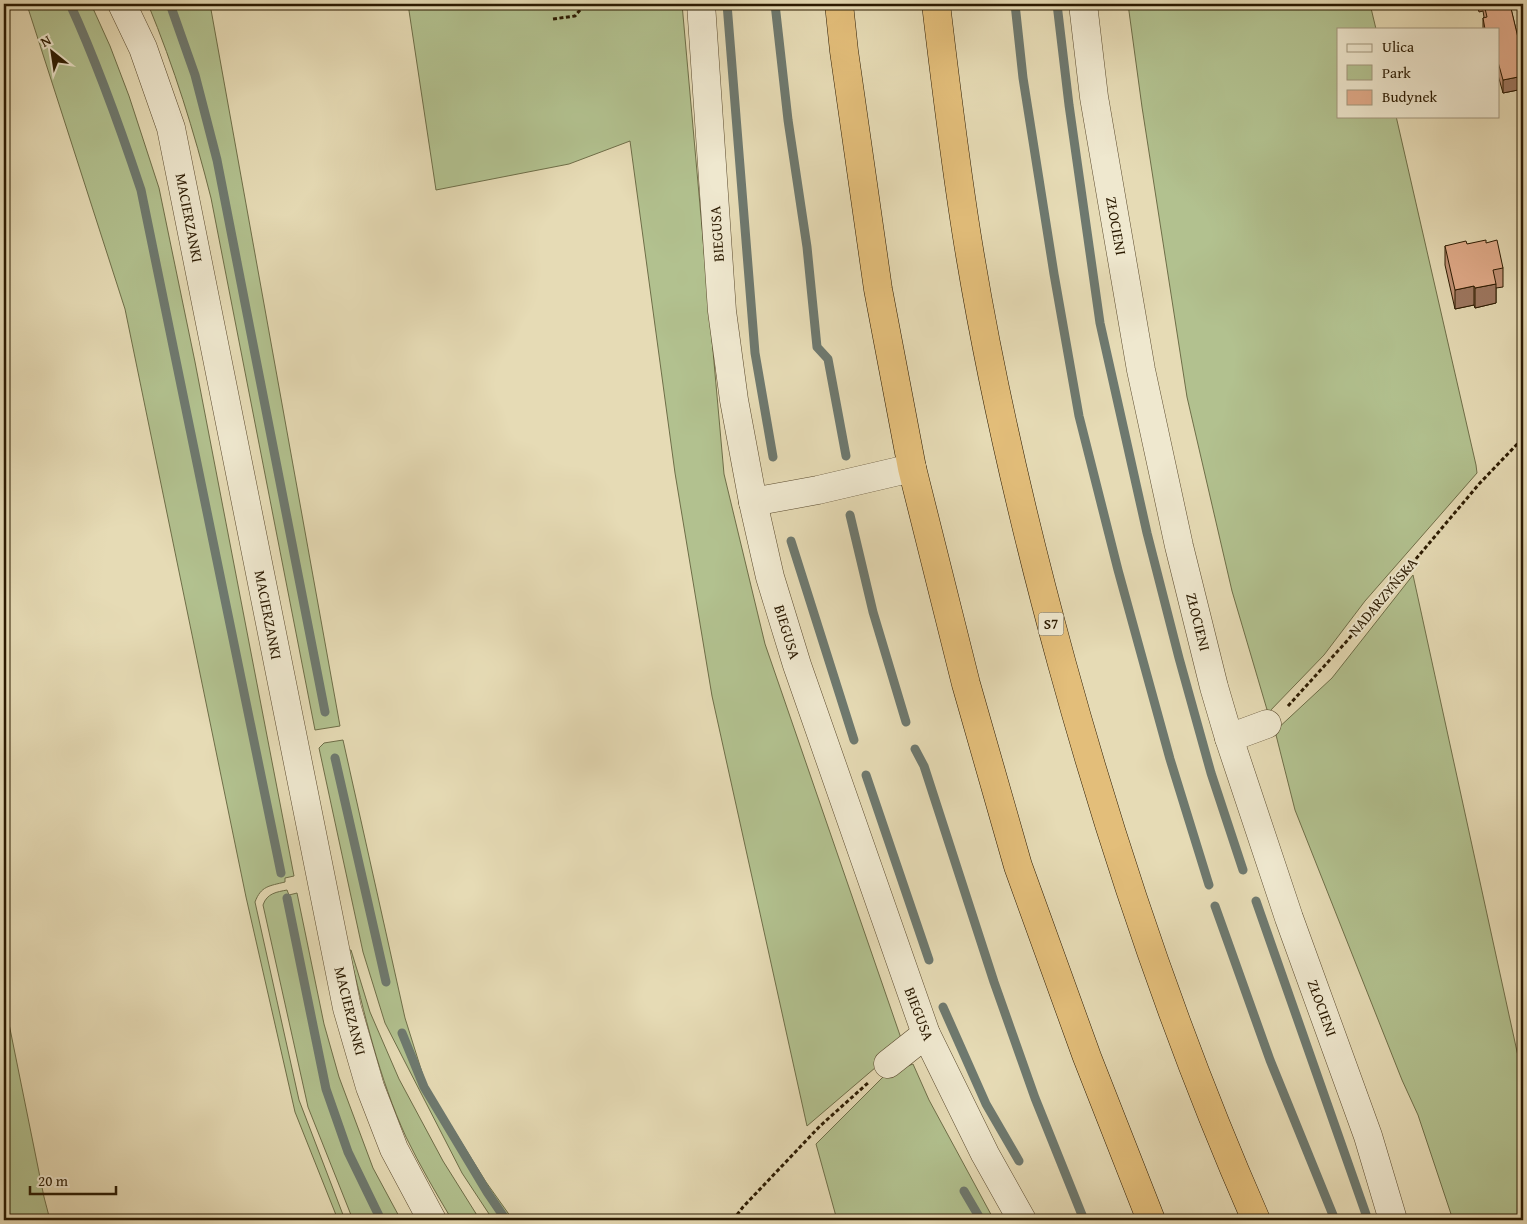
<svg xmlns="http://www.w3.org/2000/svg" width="1527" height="1224" viewBox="0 0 1527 1224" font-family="'Gentium Book Plus',serif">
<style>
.green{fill:#b2c18f;stroke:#6e6e48}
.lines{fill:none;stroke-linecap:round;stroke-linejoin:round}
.stream{stroke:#6e796f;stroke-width:9}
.minor-casing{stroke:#5a4a2e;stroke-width:29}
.highway-casing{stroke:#2b1a01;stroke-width:29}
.path{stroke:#2b1a01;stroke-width:3;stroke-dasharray:4 2.5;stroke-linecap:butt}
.minor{stroke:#efe8cf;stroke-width:28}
.highway{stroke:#e3be7a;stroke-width:28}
.wall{fill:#c29377;stroke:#2b1a01}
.shaded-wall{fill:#9e7861;stroke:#2b1a01}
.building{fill:#e1ab8a;stroke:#2b1a01}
.labels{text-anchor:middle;stroke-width:4;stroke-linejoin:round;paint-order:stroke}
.shield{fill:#efe8cf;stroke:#66583f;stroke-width:1}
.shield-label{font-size:14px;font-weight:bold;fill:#2b1a01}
.street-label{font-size:15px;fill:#2b1a01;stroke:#efe8cf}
</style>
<rect width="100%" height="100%" fill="#e6dbb5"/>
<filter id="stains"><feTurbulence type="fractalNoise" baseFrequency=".004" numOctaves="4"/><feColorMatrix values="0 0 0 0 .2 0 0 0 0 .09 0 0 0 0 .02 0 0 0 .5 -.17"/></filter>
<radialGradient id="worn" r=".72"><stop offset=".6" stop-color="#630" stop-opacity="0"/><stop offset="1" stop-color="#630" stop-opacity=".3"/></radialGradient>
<g class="green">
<path d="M29 4H91L110 46 129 96 159 188 195 362 294 876 285 878V882C269 886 261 886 255 902L299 1100 345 1220H338L295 1112 246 897 125 309 28 8Z"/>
<path d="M148 4H210L340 726 315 730 211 198C194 131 174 67 148 4Z"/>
<path d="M408 4H682L724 474 765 644 903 1044 807 1126 712 696 675 473 630 141 569 164 436 190Z"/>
<path d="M1128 4H1370L1376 29H1338V116H1396L1476 465 1477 473 1365 601 1324 655 1268 713 1232 591 1187 397 1142 107Z"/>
<path d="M1413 575 1523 1079V1220H1453L1418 1115 1402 1080 1295 810 1275 731 1332 678Z"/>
<path d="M343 740 405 1018 426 1085 486 1182 513 1220H493L462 1173 385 1023 363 952 319 748 324 743Z"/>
<path d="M287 890 289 895 297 893 324 1024 339 1077 373 1168 401 1220H353L308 1107 263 905C267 893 277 892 287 890Z"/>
<path d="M349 950H351L370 1012 399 1079 443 1161 480 1220H452C436 1193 420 1166 406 1137 379 1078 364 1013 349 950Z"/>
<path d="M4 999 44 1197 50 1220H4Z"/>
<path d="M913 1064 929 1100 994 1220H837L816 1144 886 1074Z"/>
</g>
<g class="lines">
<g class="stream">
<path d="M70 4C98 65 120 127 141 190L281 873"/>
<path d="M170 4 195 75 217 160 325 712"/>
<path d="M727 4 755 353 773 457"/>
<path d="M775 4 788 120 807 247 817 347 828 359 846 456"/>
<path d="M1015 4 1023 78 1054 274 1079 416 1118 570 1170 759 1209 885"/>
<path d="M1057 4 1069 105 1100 323 1147 533 1179 658 1211 773 1243 870"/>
<path d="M850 515 873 612 906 722"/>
<path d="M791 541 854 740"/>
<path d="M915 749 924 766 994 982 1035 1098 1084 1220"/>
<path d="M335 758 386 982"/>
<path d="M866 775 929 960"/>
<path d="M287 898 326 1089 348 1152 381 1220"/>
<path d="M1256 901 1368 1220"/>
<path d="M1215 906 1270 1060 1335 1220"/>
<path d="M943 1007 986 1104 1019 1161"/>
<path d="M402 1033 424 1087 487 1192 506 1220"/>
<path d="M964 1191 981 1220"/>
</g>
<g class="minor-casing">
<g id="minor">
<path d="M122 4 143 48 171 128 347 1008 370 1087 394 1149 432 1220"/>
<path d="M701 4 722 311 734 400 753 502 770 577 797 665 926 1034 985 1154 1022 1220"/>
<path d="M1083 4 1094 97 1141 370 1179 546 1214 687 1229 738 1289 918 1368 1136 1393 1220"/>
<path d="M753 502 818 490 912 468"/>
<path d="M1229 738 1267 724"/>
<path d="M888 1064 926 1034"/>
</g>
</g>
<g class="highway-casing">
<g id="highway">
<path d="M839 4 844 51 878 289 912 468 966 684 1018 866 1087 1057 1151 1220"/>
<path d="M936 4C946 88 956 172 970 255 993 393 1025 529 1062 664 1114 853 1177 1040 1256 1220"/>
</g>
</g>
<g class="path">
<path d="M553 19 575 16 585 4"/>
<path d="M1288 706 1346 642 1479 484 1523 438"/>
<path d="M733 1220 743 1207 820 1126 869 1082"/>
</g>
<use href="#minor" class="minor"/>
<use href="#highway" class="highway"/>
</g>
<g class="wall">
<path d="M1477 4H1511L1510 5 1519 42 1523 41V89L1503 93 1498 75V29H1483V18L1484 17 1483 11 1479 12Z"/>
<path d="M1523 162V188L1521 176V163Z"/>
<path d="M1486 243 1503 268V287L1496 288V303L1475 308 1474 305 1455 309 1445 265V246Z"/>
</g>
<g class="shaded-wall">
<path d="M1523 76V89L1503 93V80Z"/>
<path d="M1496 284V303L1475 308V288Z"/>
<path d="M1474 286V305L1455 309V290Z"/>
</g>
<g class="building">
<path d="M1484 4H1510L1519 42 1523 41V76L1503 80 1498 62V29H1485L1483 18 1487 17Z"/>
<path d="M1523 162V175L1521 163Z"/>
<path d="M1486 240V243L1497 240 1503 268 1493 270 1496 284 1475 288 1474 286 1455 290 1445 246 1466 241 1467 244Z"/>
</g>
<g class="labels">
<rect class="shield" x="1038.5" y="612.5" width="25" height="23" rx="4"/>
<g class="shield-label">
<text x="1051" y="629">S7</text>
</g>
<g class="street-label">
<text transform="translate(189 218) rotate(79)" y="5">MACIERZANKI</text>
<text transform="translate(1116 226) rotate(80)" y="5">ZŁOCIENI</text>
<text transform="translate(717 234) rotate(-94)" y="5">BIEGUSA</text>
<text transform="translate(1383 597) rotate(-50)" y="5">NADARZYŃSKA</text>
<text transform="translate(268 615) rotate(79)" y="5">MACIERZANKI</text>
<text transform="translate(1198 622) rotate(76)" y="5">ZŁOCIENI</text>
<text transform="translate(787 632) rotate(73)" y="5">BIEGUSA</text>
<text transform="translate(1322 1008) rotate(70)" y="5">ZŁOCIENI</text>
<text transform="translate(350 1011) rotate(76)" y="5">MACIERZANKI</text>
<text transform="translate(919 1014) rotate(69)" y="5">BIEGUSA</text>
</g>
</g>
<rect width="1527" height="1224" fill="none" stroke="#e6dbb5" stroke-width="20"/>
<rect x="5" y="5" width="1517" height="1214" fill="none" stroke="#2b1a01" stroke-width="2.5"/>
<rect x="10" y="10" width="1507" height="1204" fill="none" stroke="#2b1a01"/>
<rect x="1337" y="28" width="162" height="90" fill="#efe8cf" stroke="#a1967d"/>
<rect x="1347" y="44" width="25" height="8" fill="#efe8cf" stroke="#a1967d"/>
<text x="1382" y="52" font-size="15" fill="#2b1a01">Ulica</text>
<rect x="1347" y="65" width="25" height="15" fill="#b2c18f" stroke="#a1967d"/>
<text x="1382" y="78" font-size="15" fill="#2b1a01">Park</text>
<rect x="1347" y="90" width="25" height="15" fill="#e1ab8a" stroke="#a1967d"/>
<text x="1382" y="102" font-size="15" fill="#2b1a01">Budynek</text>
<g transform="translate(52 52) rotate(330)" stroke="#efe8cf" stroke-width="4" paint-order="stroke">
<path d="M0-4L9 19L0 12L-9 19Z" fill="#2b1a01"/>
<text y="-8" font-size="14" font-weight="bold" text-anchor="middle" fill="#2b1a01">N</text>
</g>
<path d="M30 1186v8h86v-8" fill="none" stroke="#2b1a01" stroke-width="2.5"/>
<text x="38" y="1186" font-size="15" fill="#2b1a01" stroke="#efe8cf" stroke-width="4" paint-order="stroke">20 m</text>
<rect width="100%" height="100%" filter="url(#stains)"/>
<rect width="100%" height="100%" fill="url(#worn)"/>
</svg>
